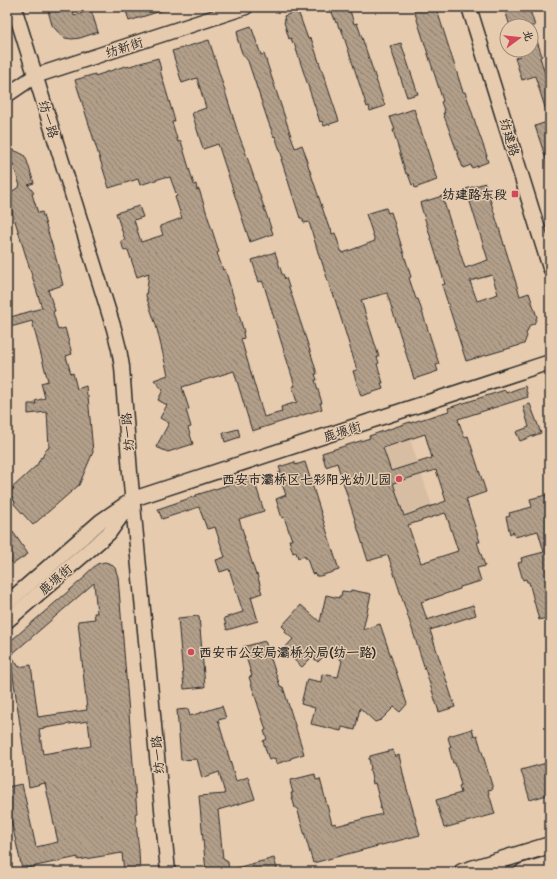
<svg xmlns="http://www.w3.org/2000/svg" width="557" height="879" viewBox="0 0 557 879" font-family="Pangolin,'LXGW WenKai TC',sans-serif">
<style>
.built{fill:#d7bea3}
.building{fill:url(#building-back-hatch);stroke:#2b2b2b;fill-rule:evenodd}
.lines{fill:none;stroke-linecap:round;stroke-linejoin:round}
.tertiary-casing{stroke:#2b2b2b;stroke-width:17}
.secondary-casing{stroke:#2b2b2b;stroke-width:19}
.tertiary{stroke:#e7cbae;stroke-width:14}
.secondary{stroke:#e7cbae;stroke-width:16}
.poi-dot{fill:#d1495b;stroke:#e7cbae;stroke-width:1.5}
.labels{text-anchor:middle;stroke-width:3;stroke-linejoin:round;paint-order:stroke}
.street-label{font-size:13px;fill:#2b2b2b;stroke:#e7cbae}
.poi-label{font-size:13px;font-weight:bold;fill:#2b2b2b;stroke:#e7cbae;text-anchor:end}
</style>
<defs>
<pattern id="building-back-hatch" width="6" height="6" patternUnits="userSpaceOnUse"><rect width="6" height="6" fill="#b29f8a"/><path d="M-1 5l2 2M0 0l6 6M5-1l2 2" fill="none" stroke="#918271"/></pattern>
</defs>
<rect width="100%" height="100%" fill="#e7cbae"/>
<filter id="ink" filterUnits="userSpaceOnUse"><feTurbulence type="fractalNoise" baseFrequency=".025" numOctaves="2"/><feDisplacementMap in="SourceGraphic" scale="8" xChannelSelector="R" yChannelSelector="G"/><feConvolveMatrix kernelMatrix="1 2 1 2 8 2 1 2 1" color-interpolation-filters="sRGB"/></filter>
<g filter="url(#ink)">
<path class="built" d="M407 430 435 515 390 527 365 444Z"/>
<g class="building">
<path d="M47 7H72L74 16 91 10 98 32 80 38 72 39 65 38 57 31 52 25Z"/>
<path d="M125 7H167V9L129 21Z"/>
<path d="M330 7H349L354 24 357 23 385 106 370 111 369 106 367 107 341 28H339L337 22 336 23Z"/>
<path d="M413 7H436L463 92H465L469 103 476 125 487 156H486L488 162 472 168 471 165 463 168 443 113H445L441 102 443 101Z"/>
<path d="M504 7H529L535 26H510Z"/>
<path d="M298 11 308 39 311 38 339 121 324 126 322 121 320 122 294 43 293 44 291 38 289 39 284 22 285 21 284 16Z"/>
<path d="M251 26 261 55 264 54 295 148 302 145 306 156H305L329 228H331L332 234 335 233 341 251H342L343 253 375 241 366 214 386 208 388 213 391 212 411 277 409 278 416 299H418L439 364 436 365 438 371 414 379 387 293 361 300 379 357H377L379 363 377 364 383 383H381L383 389 361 396 353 371 357 370 345 331 333 293 332 294 321 259H320L309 222 304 223 302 218H300L281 159H283L275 136 274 137 268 121 248 61 242 53 237 38 238 37 237 31Z"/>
<path d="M533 29 542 56 540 57 548 84 550 83V116L548 117 535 76 522 80 515 58 520 56 518 50H531V30Z"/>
<path d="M209 40 238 133 245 151 273 234 250 242 218 144 203 149 192 113 206 108 197 78 182 83 172 51Z"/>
<path d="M401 43 418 94 407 97 390 46Z"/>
<path d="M158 58 161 70H160L175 121 172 122 178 142 181 141 194 185 196 184 197 190 199 189 219 252 217 253 223 270 225 269 244 332H243L244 338 241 339 264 417 282 412 281 407 297 402 292 387 295 386 280 338 264 285 262 281 259 282 252 260 275 252 282 274H283L285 279 286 278 312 357 317 374H315L317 380H315L322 403H320L322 409 252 431 234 371 182 387 189 409 186 410 191 427 188 428 193 444 168 452 156 447 169 423 160 418 167 405 158 400 163 390 154 380 168 375 156 325 146 296 149 273 137 277 128 250 124 251 121 241 125 240 116 213 139 206 143 217 134 220 141 242 163 235 160 226 182 218 175 197 177 196 170 177 166 178 165 177 140 185 138 179 109 188 75 80 95 74V76L125 66 126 67Z"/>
<path d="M414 109 437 180 415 188 414 184 412 185 408 174H406L393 130H395L390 117Z"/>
<path d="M550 121V165H548L535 126Z"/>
<path d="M7 148 18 152 24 155 27 161 34 183 28 185 34 193 32 194 38 213 42 212 55 255 63 285 48 290 55 311 53 312 58 330 65 328 72 354 66 356 71 374 73 373 77 389 86 386 87 396H88L93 452 79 485 33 525 14 504 15 502 13 500 14 499 9 493 14 489 12 488 37 465 41 457 42 458 46 449 49 448 47 412 28 414V404H36L35 401 45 398 41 383 48 381 32 321 7 328V318L42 308 11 208 7 211V195L20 186 13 164 7 162Z"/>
<path d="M485 183 520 296 529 293 537 317 534 324 530 325 526 334 527 336 524 344 466 361 442 285 445 284 420 203 442 196 465 268 488 260 466 189ZM492 275 498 294 477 301 470 281Z"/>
<path d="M525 386 528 397 458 419 464 437 468 436 486 492 466 499 480 542H477L485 566 477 568 481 581 460 587V589L421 602 427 620 473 605 476 615 430 630 455 707 439 712 388 555 368 561 337 463 326 467 322 453 370 438 369 436 410 422V423L449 411 448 408 505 390 506 393ZM425 434 432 458 391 471 383 448ZM436 470 446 501 404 516 393 483ZM445 513V514H446L458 551 421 563 408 525Z"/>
<path d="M530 404 541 433 520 441 516 432 529 427 523 406Z"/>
<path d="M238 429 240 437 225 442 223 433Z"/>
<path d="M295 462V465L305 462 339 570 320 576H316L315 573 312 574 307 558H305V556L298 558 296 552 293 553 289 540H292L284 517 282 518 276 499 286 495 278 473 281 472 279 467Z"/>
<path d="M253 477 264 511 239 519 245 538H244L256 575 257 574 261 588H260L262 593 251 597 258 621 227 630 224 618 243 612 229 569 220 572 216 560 225 557 215 527 207 529 199 507 162 519 158 509 196 496V495Z"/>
<path d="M550 494V617L539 620 529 582H527L526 579 523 580 518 563 522 562 521 558 544 552 538 531 515 537 513 532 510 534 506 517 510 516 509 513 532 507 530 499Z"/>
<path d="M13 532 28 554 13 564 7 555V537Z"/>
<path d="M105 562 111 564 115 568 118 577 137 813 135 814 139 851 140 872H124L122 853 78 860V857L22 869 7 802V787L22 784 36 847 58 842 45 783 29 787 10 655 7 658V644L85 577 84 576 97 564ZM94 583 97 613H94L95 619 78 621 87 710 38 717 31 665 19 667 11 655ZM88 721 91 746 43 754 39 729Z"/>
<path d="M351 590 371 594 363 630 380 624 407 704 400 712 394 707 381 720 375 722 360 708 355 730 342 727 341 731 311 724 315 708 301 704 307 679 321 682 322 674 338 677 342 661 330 650 318 662 312 657 302 667 283 650 293 639 285 632 286 630 282 626 301 605 320 622 326 595 339 598V596H341L342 591 350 592Z"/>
<path d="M199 616 205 687 184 689 178 618Z"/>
<path d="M265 641 280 686H281V687H283L304 754 291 758V759L276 764 275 758 269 760 263 741 267 739 264 731 266 730 249 677 252 676 243 647Z"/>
<path d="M222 706 226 718 218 720 236 781 248 777 255 799 218 810 223 859 228 862 229 872H206L199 796 225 794 219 772 202 778 197 759 181 760 177 710 188 709 190 716Z"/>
<path d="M472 729 474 736 477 735 493 789 488 790 495 814 444 828 436 800 461 793 459 786 461 785 455 763H453L449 748 451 747 448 738 449 737V736Z"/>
<path d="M393 750 395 757 399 755 405 782 420 835 313 863 297 808H295L291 793H293L290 782H291V780L315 774 316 780 320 779 332 824 336 823V826L382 814 380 807 381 806 375 783 373 784 370 769H371L369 758H370V756Z"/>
<path d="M550 762V794L530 800 521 770Z"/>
<path d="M274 858 278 872H233L232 869Z"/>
</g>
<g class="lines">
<g class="tertiary-casing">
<g id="tertiary">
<path d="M14 7 114 329 119 349 122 367 130 473 168 872"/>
<path d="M469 7 550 268"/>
<path d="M7 95 35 76 246 7"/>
<path d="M7 603 101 521 133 499 550 362"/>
<path d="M7 621 109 533 127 508"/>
</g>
</g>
<g class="secondary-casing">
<g id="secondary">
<path d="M462 872 550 845"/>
<path d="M523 872 550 864"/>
</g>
</g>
<use href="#tertiary" class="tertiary"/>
<use href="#secondary" class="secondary"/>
</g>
</g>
<g class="poi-dot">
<rect x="511" y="190" width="8" height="8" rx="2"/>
<circle cx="399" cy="479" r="4"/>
<circle cx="191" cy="652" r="4"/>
</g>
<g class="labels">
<g class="street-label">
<text transform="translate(124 47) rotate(-18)" y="5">纺新街</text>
<text transform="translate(49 119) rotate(73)" y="5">纺一路</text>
<text transform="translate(510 137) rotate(73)" y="5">纺建路</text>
<text transform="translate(342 431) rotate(-18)" y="5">鹿塬街</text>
<text transform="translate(127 432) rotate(-95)" y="5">纺一路</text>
<text transform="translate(55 579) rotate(-41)" y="5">鹿塬街</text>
<text transform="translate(157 755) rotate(-95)" y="5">纺一路</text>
</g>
<g class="poi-label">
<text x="507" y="199">纺建路东段</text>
<text x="391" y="484">西安市灞桥区七彩阳光幼儿园</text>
<text x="199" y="657" text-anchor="start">西安市公安局灞桥分局(纺一路)</text>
</g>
</g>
<rect width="557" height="879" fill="none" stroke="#e7cbae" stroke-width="24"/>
<rect x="12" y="12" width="533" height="855" fill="none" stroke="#2b2b2b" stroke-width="1.5" filter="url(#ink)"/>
<g transform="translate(519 38) rotate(75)"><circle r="19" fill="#e7cbae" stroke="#9c8b7a"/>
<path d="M0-3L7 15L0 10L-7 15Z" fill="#d1495b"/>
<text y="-6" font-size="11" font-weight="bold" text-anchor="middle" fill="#2b2b2b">北</text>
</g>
</svg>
